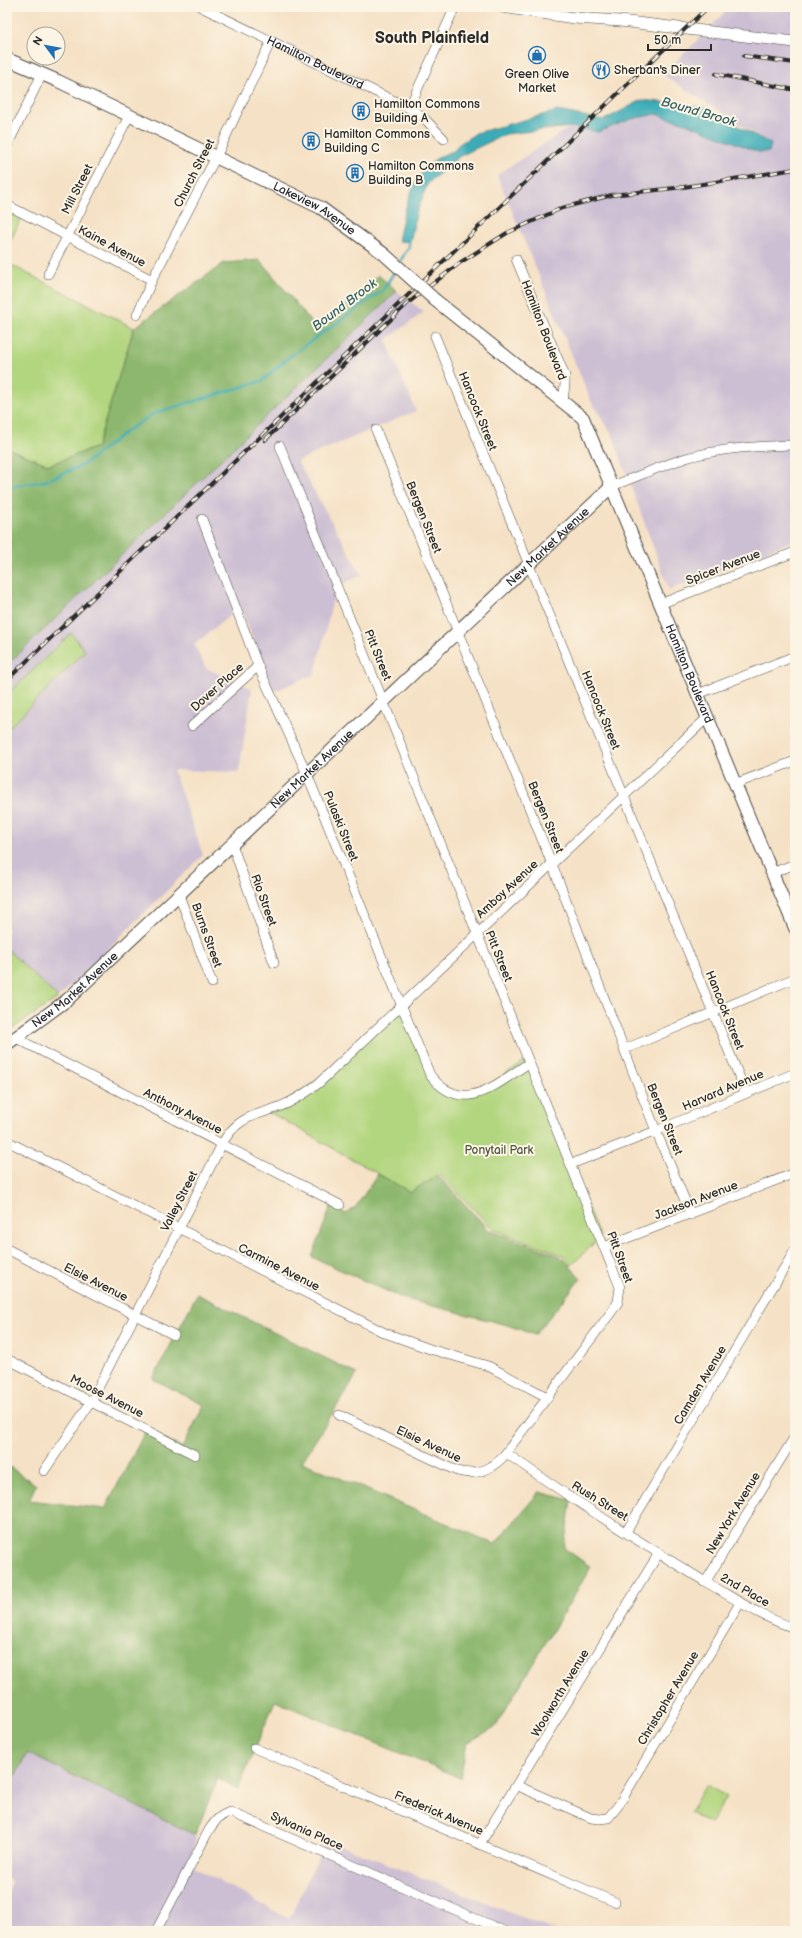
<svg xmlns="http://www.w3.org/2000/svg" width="802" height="1938" viewBox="0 0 802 1938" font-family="'Balsamiq Sans',sans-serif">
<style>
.industrial{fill:#ccbed3}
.green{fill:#b2d67f;stroke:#6e8055}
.forest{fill:#8db76e;stroke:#5c714c}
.water{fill:#3bacb7;stroke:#336c71}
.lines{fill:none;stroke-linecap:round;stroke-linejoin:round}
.stream{stroke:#3bacb7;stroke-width:2.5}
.minor-casing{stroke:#494642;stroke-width:10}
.tertiary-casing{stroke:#494642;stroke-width:12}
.secondary-casing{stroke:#494642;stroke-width:14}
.minor{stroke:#fff;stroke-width:9}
.tertiary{stroke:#fff;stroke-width:11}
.secondary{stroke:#fff;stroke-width:12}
.rail-casing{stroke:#2b2b2b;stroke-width:4}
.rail{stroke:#fcf5e5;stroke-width:2.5;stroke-dasharray:8;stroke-linecap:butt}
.secondary-bridge-casing{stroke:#494642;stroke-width:14;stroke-linecap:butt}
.secondary-bridge{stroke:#fff;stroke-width:12}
.labels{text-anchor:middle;stroke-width:4;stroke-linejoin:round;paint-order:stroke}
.street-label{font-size:12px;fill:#2b2b2b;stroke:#fcf5e5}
.poi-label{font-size:12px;fill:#2b2b2b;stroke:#fcf5e5;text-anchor:start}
.park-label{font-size:12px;fill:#4d5640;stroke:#fcf5e5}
.water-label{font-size:13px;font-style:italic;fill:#315f63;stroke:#fcf5e5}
.district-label{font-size:16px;font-weight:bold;fill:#2b2b2b;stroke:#fcf5e5}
</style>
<rect width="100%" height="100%" fill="#fcf5e5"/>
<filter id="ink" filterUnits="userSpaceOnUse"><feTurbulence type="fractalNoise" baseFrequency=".025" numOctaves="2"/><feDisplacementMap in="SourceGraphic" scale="8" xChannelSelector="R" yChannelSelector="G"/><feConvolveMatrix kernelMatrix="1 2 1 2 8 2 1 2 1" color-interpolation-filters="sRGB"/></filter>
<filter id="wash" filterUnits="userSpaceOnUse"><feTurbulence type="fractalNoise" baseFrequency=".012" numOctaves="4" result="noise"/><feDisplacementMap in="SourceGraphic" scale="16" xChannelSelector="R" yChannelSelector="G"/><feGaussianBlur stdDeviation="0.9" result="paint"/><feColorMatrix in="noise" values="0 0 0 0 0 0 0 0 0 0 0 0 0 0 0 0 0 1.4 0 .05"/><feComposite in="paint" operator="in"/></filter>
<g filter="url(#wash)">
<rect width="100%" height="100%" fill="#f5e1c5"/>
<g class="industrial">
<path d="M730 7H795V540L669 590 612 434 591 401 497 175 570 127 598 132 632 119 656 114 769 152 771 144 663 75Z"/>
<path d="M397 291 424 312 386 340 416 411 297 461 362 575 336 587 315 674 274 691 240 607 194 645 206 668 252 689 239 772 173 770 203 855 58 998 7 949V730L85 652 71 633 7 695V665Z"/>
<path d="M27 1753 195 1835 194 1867 289 1919 327 1840 557 1931H7V1893L12 1882 7 1879V1792Z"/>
</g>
<g class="green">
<path d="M7 207 23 215 7 248Z"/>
<path d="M7 263 134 328 97 447 49 465 7 448Z"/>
<path d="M71 633 85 651 7 730V695Z"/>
<path d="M7 949 58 998 7 1032Z"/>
<path d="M401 1006 435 1084 473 1096 526 1060 600 1237 571 1266 563 1255 493 1229 440 1175 410 1192 269 1112 334 1070Z"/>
<path d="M706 1785 727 1797 710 1824 690 1812Z"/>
</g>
<g class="forest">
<path d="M260 260 318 330 378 275 397 291 7 665V448L49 465 97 447 134 328 224 263Z"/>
<path d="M378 1174 410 1192 438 1176 489 1230 560 1256 581 1278 535 1335 507 1325 402 1298 312 1257 331 1206 346 1214 355 1208Z"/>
<path d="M197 1294 357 1374 302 1462 495 1544 539 1492 571 1500 564 1548 591 1567 495 1727 467 1743 460 1778 275 1701 238 1789 218 1778 195 1835 27 1753 7 1792V1465L36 1485 29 1500 105 1509 146 1430 182 1448 204 1405 153 1379Z"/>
</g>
<path class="water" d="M642 100 703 107 771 144 769 152H758L688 124 656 114 632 119 598 132 570 127 506 134 460 156 428 183 416 214 410 242 398 241C405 206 414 161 454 151L458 145 476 133 557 111 604 120Z"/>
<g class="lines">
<g class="stream">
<path d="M399 263 409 247V240"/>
<path d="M7 487 45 481 83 465 128 430 155 413 262 381 289 357 383 290 396 269"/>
</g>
</g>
</g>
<g filter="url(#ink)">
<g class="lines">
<g class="minor-casing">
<g id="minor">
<path id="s1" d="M201 7 409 108 422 116 444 139"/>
<path d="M409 108 455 7"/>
<path d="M7 146 42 74"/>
<path d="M7 205 152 280"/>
<path d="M516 259 565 376V384L563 402"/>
<path d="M48 274 129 116"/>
<path d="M137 315 152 280 216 157 271 41"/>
<path d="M435 336 746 1093"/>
<path d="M376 430 552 864 656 1131 691 1215"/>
<path d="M280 446 620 1287 618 1302 612 1311 502 1458C489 1471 475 1476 457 1471L339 1415"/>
<path d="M612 486C636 477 661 466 686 458 721 448 759 446 795 445"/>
<path d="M202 519 258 666 307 774 430 1075C463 1117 496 1084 529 1063"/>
<path d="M660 604 795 552"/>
<path d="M698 694 795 656"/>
<path d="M192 726 258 666"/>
<path d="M735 784 795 761"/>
<path d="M232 844 274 963"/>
<path d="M772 873 795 864"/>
<path d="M179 895 212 983"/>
<path d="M16 1038 340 1205"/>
<path d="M625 1049 795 978"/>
<path d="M7 1141 385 1333 430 1349 488 1366 547 1397"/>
<path d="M571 1164 656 1131 795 1073"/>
<path d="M604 1247 795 1173"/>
<path d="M7 1249 174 1335"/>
<path d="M7 1359 195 1455"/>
<path d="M506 1453C570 1498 636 1540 704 1581 734 1598 762 1618 795 1628"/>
<path d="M44 1471 91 1402 222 1144C240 1111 261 1117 290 1102 300 1097 310 1090 319 1083L708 717"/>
<path d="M626 1532 795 1250"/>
<path d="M706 1581 795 1436"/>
<path d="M254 1748 615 1902"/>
<path d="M518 1786 591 1818 599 1819 608 1818 618 1806 740 1603"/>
<path d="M480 1844 659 1553"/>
<path d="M156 1931 209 1830C215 1821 220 1815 230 1812L504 1931"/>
</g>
</g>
<g class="tertiary-casing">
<path id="tertiary" d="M502 7 574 18 620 21 795 42"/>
</g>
<g class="secondary-casing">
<g id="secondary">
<path id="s2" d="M7 59 58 81 321 208 384 254"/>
<path id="s3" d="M435 300 583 418 795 928"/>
<path id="s4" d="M7 1044 67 1000 612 486"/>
</g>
</g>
<use href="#minor" class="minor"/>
<use href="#tertiary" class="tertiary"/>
<use href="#secondary" class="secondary"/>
<g class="rail-casing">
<g id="rail">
<path d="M744 56 795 63"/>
<path d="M716 74 795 90"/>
<path d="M265 440 408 303 461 262 507 233 562 208 612 195 684 187 795 169"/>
<path d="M7 680 708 7"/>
</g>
</g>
<use href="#rail" class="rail"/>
<g class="secondary-bridge-casing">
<path id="secondary-bridge" d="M384 254 435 300"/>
</g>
<use href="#secondary-bridge" class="secondary-bridge"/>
</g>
</g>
<defs>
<g id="shop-ring" transform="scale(0.9)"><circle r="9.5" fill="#fcf5e5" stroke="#1f6fb2" stroke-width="1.5"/><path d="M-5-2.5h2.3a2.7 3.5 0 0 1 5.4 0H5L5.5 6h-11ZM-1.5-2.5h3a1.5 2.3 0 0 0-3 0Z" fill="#1f6fb2"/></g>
<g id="restaurant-ring" transform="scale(0.9)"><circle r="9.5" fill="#fcf5e5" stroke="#1f6fb2" stroke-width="1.5"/><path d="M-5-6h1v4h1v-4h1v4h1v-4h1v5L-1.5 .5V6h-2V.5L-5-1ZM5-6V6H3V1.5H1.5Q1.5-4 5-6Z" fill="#1f6fb2"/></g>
<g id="building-ring" transform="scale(0.9)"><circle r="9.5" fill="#fcf5e5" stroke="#1f6fb2" stroke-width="1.5"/><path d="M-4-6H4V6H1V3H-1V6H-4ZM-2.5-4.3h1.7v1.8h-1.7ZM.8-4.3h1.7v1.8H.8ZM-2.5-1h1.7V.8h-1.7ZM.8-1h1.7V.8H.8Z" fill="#1f6fb2"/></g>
</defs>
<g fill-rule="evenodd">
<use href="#shop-ring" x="537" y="55"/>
<use href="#restaurant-ring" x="601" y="70"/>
<use href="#building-ring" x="361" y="111"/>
<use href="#building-ring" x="311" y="141"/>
<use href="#building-ring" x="355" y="173"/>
</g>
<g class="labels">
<g class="street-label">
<text dy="4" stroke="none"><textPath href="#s1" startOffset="127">Hamilton Boulevard</textPath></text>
<text transform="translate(194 173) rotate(-63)" y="4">Church Street</text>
<text transform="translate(77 189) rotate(-63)" y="4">Mill Street</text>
<text dy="4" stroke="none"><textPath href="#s2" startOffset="342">Lakeview Avenue</textPath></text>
<text transform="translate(112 246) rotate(28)" y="4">Kaine Avenue</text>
<text transform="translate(544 330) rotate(69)" y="4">Hamilton Boulevard</text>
<text transform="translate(478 411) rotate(68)" y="4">Hancock Street</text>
<text transform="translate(424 517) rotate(68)" y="4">Bergen Street</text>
<text dy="4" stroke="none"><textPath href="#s4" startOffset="735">New Market Avenue</textPath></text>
<text transform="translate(723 567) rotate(-21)" y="4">Spicer Avenue</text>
<text transform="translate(378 655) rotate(68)" y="4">Pitt Street</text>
<text dy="4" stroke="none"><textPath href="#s3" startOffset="466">Hamilton Boulevard</textPath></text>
<text transform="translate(217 687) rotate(-42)" y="4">Dover Place</text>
<text transform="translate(601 710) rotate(68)" y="4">Hancock Street</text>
<text dy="4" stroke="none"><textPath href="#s4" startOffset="411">New Market Avenue</textPath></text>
<text transform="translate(546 817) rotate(68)" y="4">Bergen Street</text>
<text transform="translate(341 826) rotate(68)" y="4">Pulaski Street</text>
<text transform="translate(507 889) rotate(-43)" y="4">Amboy Avenue</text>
<text transform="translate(264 900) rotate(70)" y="4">Rio Street</text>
<text transform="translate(207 935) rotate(70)" y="4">Burns Street</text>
<text transform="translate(499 956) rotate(68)" y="4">Pitt Street</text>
<text dy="4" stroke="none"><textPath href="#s4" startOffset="87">New Market Avenue</textPath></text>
<text transform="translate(725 1010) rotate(68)" y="4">Hancock Street</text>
<text transform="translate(723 1090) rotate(-23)" y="4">Harvard Avenue</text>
<text transform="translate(183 1111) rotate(27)" y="4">Anthony Avenue</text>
<text transform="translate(665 1119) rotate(68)" y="4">Bergen Street</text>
<text transform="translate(696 1200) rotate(-21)" y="4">Jackson Avenue</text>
<text transform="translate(179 1201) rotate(-63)" y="4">Valley Street</text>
<text transform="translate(620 1257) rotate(70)" y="4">Pitt Street</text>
<text transform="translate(279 1267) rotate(27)" y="4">Carmine Avenue</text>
<text transform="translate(96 1282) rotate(27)" y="4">Elsie Avenue</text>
<text transform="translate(700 1385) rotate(-59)" y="4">Camden Avenue</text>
<text transform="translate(107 1396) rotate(27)" y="4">Moose Avenue</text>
<text transform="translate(429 1444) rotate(25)" y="4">Elsie Avenue</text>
<text transform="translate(600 1501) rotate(32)" y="4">Rush Street</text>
<text transform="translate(733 1513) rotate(-59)" y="4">New York Avenue</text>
<text transform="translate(745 1590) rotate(30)" y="4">2nd Place</text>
<text transform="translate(560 1693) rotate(-59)" y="4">Woolworth Avenue</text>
<text transform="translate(668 1698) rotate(-59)" y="4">Christopher Avenue</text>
<text transform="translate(439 1813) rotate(23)" y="4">Frederick Avenue</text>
<text transform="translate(307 1831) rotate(24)" y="4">Sylvania Place</text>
</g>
<g class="poi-label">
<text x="614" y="74">Sherban's Diner</text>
<text x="537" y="78" text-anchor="middle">Green Olive<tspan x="537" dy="14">Market</tspan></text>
<text x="374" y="108">Hamilton Commons<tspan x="374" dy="14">Building A</tspan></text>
<text x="324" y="138">Hamilton Commons<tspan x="324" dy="14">Building C</tspan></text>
<text x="368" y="170">Hamilton Commons<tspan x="368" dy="14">Building B</tspan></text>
</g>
<g class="park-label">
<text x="499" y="1154">Ponytail Park</text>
</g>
<g class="water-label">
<text transform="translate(699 111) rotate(16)" y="5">Bound Brook</text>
<text transform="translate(344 304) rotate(-37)" y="5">Bound Brook</text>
</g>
<g class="district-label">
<text x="432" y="43">South Plainfield</text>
</g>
</g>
<rect width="802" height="1938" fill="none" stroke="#fcf5e5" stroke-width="24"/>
<g transform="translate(46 46) rotate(302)"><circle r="19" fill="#fcf5e5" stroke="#a8a49b"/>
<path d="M0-3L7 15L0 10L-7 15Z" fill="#1f6fb2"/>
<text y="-6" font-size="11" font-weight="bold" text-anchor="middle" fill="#2b2b2b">N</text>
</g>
<path d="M648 44v6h63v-6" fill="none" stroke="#2b2b2b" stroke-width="2"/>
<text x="654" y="44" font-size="12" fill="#2b2b2b" stroke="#fcf5e5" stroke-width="3" paint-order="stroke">50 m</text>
</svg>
